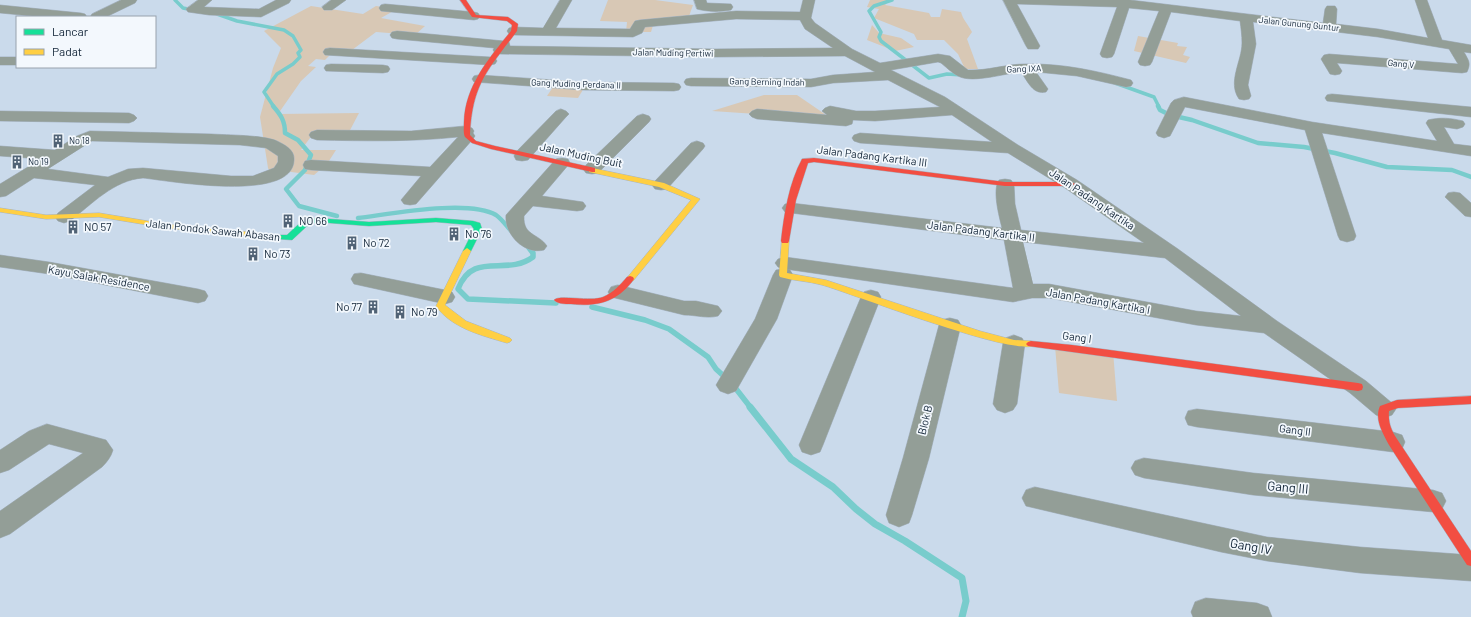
<svg xmlns="http://www.w3.org/2000/svg" width="1471" height="617" viewBox="0 0 1471 617" font-family="Barlow,sans-serif">
<style>
.green{fill:#d8c8b5}
.lines{fill:none;stroke-linecap:round;stroke-linejoin:round}
.stream-far3{stroke:#78cccc;stroke-width:3.5}
.stream-far2{stroke:#78cccc;stroke-width:4.5}
.stream-far1{stroke:#78cccc;stroke-width:5.5}
.stream{stroke:#78cccc;stroke-width:7}
.street-casing{stroke:#a7b5c4;stroke-width:1}
.fast-casing{stroke:#a7b5c4;stroke-width:1}
.slow-casing{stroke:#a7b5c4;stroke-width:1}
.jam-casing{stroke:#a7b5c4;stroke-width:1}
.street{fill:#939e97;fill-rule:evenodd}
.fast{fill:#16e098;fill-rule:evenodd}
.slow{fill:#ffcf43;fill-rule:evenodd}
.jam{fill:#f24e42;fill-rule:evenodd}
.labels{text-anchor:middle;stroke-width:3.5;stroke-linejoin:round;paint-order:stroke}
.far-street-label{font-size:9px;fill:#0f2235;stroke:#f3f8fd}
.far-poi-label{font-size:9px;fill:#0f2235;stroke:#f3f8fd;text-anchor:start}
.street-label{font-size:11px;fill:#0f2235;stroke:#f3f8fd}
.poi-label{font-size:11px;fill:#0f2235;stroke:#f3f8fd;text-anchor:start}
.near-street-label{font-size:13px;fill:#0f2235;stroke:#f3f8fd}
</style>
<rect width="100%" height="100%" fill="#cadaeb"/>
<g class="green">
<path d="M608 0H655L693 5 688 19H655L651 32H626L627 22 600 21Z"/>
<path d="M870 0H890L885 5 929 13 931 17H940L942 9 961 12C963 20 968 24 972 32L967 39 978 69H965L958 54 944 40H917L914 34 874 18 879 9 867 7Z"/>
<path d="M311 6 363 14 376 6 397 9 381 18 425 26 415 35 376 32 348 53 333 52 325 60 316 59 308 66 316 67 301 81 278 114 359 113 348 134H313L301 150H336L327 164 314 175 284 171 274 180 268 168 260 117 273 68 281 48 264 31Z"/>
<path d="M872 25 879 33 901 38 914 47 895 51 867 40Z"/>
<path d="M1138 36 1178 43 1177 46 1187 47 1183 55 1190 57 1186 63 1134 51Z"/>
<path d="M557 81 587 83 578 98 547 96Z"/>
<path d="M764 95H797L832 119 712 111Z"/>
<path d="M1055 346 1113 351 1117 401 1059 393Z"/>
</g>
<g class="lines">
<g class="stream-far3">
<path d="M175 0 183 8 193 10"/>
<path d="M892 0 874 6 869 11 881 32 879 37 881 41 929 78 947 74 962 75"/>
<path d="M217 14 237 21 284 30 293 36 301 50 298 53 300 57 293 64 277 74 264 92 274 107"/>
<path d="M1115 83 1154 97 1159 107"/>
</g>
<g class="stream-far2">
<path d="M273 106C281 115 285 121 285 133L298 140 311 155 305 170 286 189 299 206 337 216"/>
<path d="M1158 106 1160 110 1170 115 1192 120 1258 143 1304 147 1335 153 1387 167 1452 170 1471 177"/>
<path d="M358 218C391 214 468 199 496 215 503 220 507 227 513 233"/>
</g>
<g class="stream-far1">
<path d="M527 245 533 253V257C506 277 473 250 458 289L468 299 556 303"/>
<path d="M592 307 645 320 669 329 708 357 716 369 727 379"/>
<path d="M733 385 751 408"/>
</g>
<path class="stream" d="M750 407 791 459 833 487 856 509 875 524 905 541 962 578 966 601 962 617"/>
<g class="street-casing">
<g id="street">
<path d="M121 0H137L135 3 106 17H90L92 14Z"/>
<path d="M198 0H212L204 7 259 9 276 0H291L289 3 261 17 209 15 188 12 186 9Z"/>
<path d="M331 0H346L332 10H324L322 7Z"/>
<path d="M560 0H572L556 28 630 29 635 21 640 20 736 11 800 12 803 0H815L811 18 815 23 852 49 880 63 938 54 950 56 968 70C987 71 1006 64 1025 64 1062 63 1097 71 1131 80L1133 83 1131 86 1126 87 1077 76 1036 72 1048 89 1046 92C1033 95 1028 82 1021 72 1006 73 972 84 958 76 952 73 946 67 941 63L938 62 891 70 945 97 1018 145 1077 180 1178 249 1277 321 1366 381 1392 403 1396 409 1392 415 1384 418 1376 415 1350 393 1264 333 1196 325 1049 298H1032L1013 302 785 269 790 270 793 275 777 319 736 391 728 394 720 391 716 385 755 319 773 275 776 270 783 269 778 267 775 263 778 259 785 257 1013 288 1004 240 791 213 785 212 782 208 785 204 791 203 1002 228C999 216 992 190 999 180L1005 179 1011 180 1014 184 1015 204 1021 230 1144 243 1065 188 1008 153 860 143 854 141 852 138 854 135 860 133 992 142 952 115 875 121 853 120 852 124 846 126 757 119 752 117 749 114 752 111 757 109 827 115 822 111 825 108 830 106 856 111H875L940 107 888 80 833 83 811 87 691 86 686 85 684 82 686 79 691 78 811 79 833 75 875 72 845 56 715 57 500 54 495 53 493 50 494 48 397 39 392 38 390 35 392 32 397 31 504 41 509 42 510 46 715 49 833 48 805 29 800 20 736 19 645 27 642 33 633 37 514 35 509 34 507 31 509 28 514 27 543 28ZM1023 242 1165 258 1241 316 1196 311 1049 284H1033Z"/>
<path d="M694 0H706L707 3 731 4 733 7 731 10C721 12 707 12 697 9Z"/>
<path d="M1003 0H1130L1323 23 1325 9 1327 6H1335L1337 9 1336 24 1378 29 1428 38 1415 0H1427L1442 40 1471 45V53L1464 52C1469 61 1471 63 1467 72L1462 73 1337 63 1342 71 1340 74 1335 75 1330 74 1321 59 1324 55 1329 54 1458 64 1449 49 1378 37 1253 22 1256 44 1248 85 1251 96 1249 99 1244 100 1239 99C1227 82 1242 61 1242 43 1242 36 1241 28 1240 21L1171 12 1152 62 1150 65 1145 66 1140 65 1138 62 1159 11 1129 8 1114 54 1112 57 1107 58 1102 57 1100 54 1117 7 1017 4 1040 46 1038 49H1028L1026 46Z"/>
<path d="M385 4 474 12 478 13 480 16 478 19 474 20 381 11 379 8 381 5Z"/>
<path d="M0 5 81 13 85 14 87 17H43L0 13Z"/>
<path d="M330 48 490 57 495 58 497 61 495 64 490 65 325 55 323 52 325 49Z"/>
<rect x="0" y="57" width="17" height="8"/>
<path d="M331 64 383 65 388 66 390 69 388 72 383 73 326 71 324 68 326 65Z"/>
<path d="M479 75 584 82 674 83 679 84 681 87 679 90 674 91 584 90 474 82 472 79 474 76Z"/>
<path d="M1332 94 1471 107V117L1327 101 1325 98 1327 95Z"/>
<path d="M1184 97 1312 122 1437 141 1426 123 1428 120C1440 117 1451 118 1463 121L1465 124 1463 127 1457 129 1444 127 1454 144 1471 146V156L1322 133 1356 236 1354 240 1347 242 1340 240 1338 236 1305 130 1185 107 1170 136 1164 138 1158 136 1156 133 1171 103 1174 100Z"/>
<path d="M561 109 566 111 569 114 566 117 528 160 522 161 516 160 514 156 516 152 556 111Z"/>
<path d="M0 111 129 113 134 115 137 118 134 121 129 123 0 121Z"/>
<path d="M643 114 649 116 651 119 649 122 598 173 592 174 586 173 583 169 586 165 637 116Z"/>
<path d="M466 126 472 128 474 131 473 133 475 136 473 139 416 204 410 205 404 204 401 200 421 176 311 170 305 169 303 165 305 161 311 160 430 167 458 137C411 142 364 141 317 140L311 138 309 135 311 132 317 130 411 131Z"/>
<path d="M90 131C130 132 171 133 211 134 227 135 264 135 277 141 285 145 295 150 294 160 293 203 170 181 143 178 114 180 92 204 70 221L64 223 58 221 55 217 58 213 95 185 34 178 6 196 0 197V184L41 159 0 156V146L55 150 77 136ZM92 141 240 145 266 148 278 156V162L274 168 253 176H231L143 168 128 169 108 177 48 169Z"/>
<path d="M697 141 703 143 705 146 703 149 667 189 661 190 655 189 652 185 655 181 691 143Z"/>
<path d="M562 158 568 159 570 163 542 196 583 202 586 206 583 210 577 211 533 206 524 216C523 236 538 233 547 246L544 250C524 255 504 234 506 215L556 159Z"/>
<path d="M1454 192 1460 193 1471 203V217L1465 216 1445 197 1448 193Z"/>
<path d="M0 255 49 262 198 289 205 291 208 296 205 301 198 303 49 274 0 267Z"/>
<path d="M361 273 445 290 452 292 455 297 452 302 445 304 354 284 351 279 354 274Z"/>
<path d="M618 285 684 301H696L718 306 722 311 718 316C707 319 696 315 684 315L611 297 608 292 611 287Z"/>
<path d="M871 290 878 292 881 297 823 445 820 452 811 455 802 452 799 445 861 297 864 292Z"/>
<path d="M950 318 958 320 961 325 929 458 912 515 909 523 899 527 889 523 886 515 903 458 939 325 942 320Z"/>
<path d="M1014 335 1022 338 1025 343 1017 404 1013 410 1005 413 997 410 993 404 1003 343 1006 338Z"/>
<path d="M1197 409 1393 432 1402 435 1405 442 1402 449 1393 452 1197 427 1188 425 1185 418 1188 411Z"/>
<path d="M47 424 106 440 113 450C111 457 107 462 102 467L10 534 0 538V511L83 453 49 444 9 470 0 473V450L29 431Z"/>
<path d="M1144 458 1253 473 1433 490 1442 493 1446 501 1442 509 1433 512 1253 495 1144 478 1135 475 1131 468 1135 461Z"/>
<path d="M1035 487 1267 537 1360 547 1471 555V581L1360 573 1267 561 1221 552 1026 506 1022 498 1026 490Z"/>
<path d="M1206 598 1257 603 1268 607 1272 617H1193L1191 612 1195 602Z"/>
</g>
</g>
<g class="fast-casing">
<path id="fast" d="M317 218 369 222 436 218 473 221 480 223 482 229 471 251 467 254 463 251 474 229 471 225 436 222 369 226 317 222 307 226 292 240 278 239 274 237 278 235H287L301 222Z"/>
</g>
<g class="slow-casing">
<g id="slow">
<path d="M589 168H592L664 183 700 199 633 281H627L626 279 691 200 659 187 589 172Z"/>
<path d="M0 208 46 215 99 213 166 224 278 235 282 237 278 239 166 228 99 217 46 219 0 212Z"/>
<path d="M782 239H788L789 241 787 273 826 280 980 331 1014 340 1031 341 1036 344C1024 361 848 292 822 285 808 281 794 281 780 277L779 275Z"/>
<path d="M467 248 471 251 445 305 466 321 510 338 512 340 510 342 507 343C483 336 451 328 436 306L463 251Z"/>
</g>
</g>
<g class="jam-casing">
<g id="jam">
<path d="M460 0H466L476 15 508 17 518 24 517 31C488 70 472 84 470 135L476 141 495 146 595 168V172H592L491 149 472 143 465 137C463 133 464 127 464 122 465 86 489 58 511 31L512 25 507 21 472 17Z"/>
<path d="M814 158 1005 182H1071L1075 184 1071 186H1005L814 162 808 163 796 200 789 241 788 243H782L781 241C784 214 789 183 802 159Z"/>
<path d="M630 276 633 277 634 279C618 302 597 307 571 304 565 304 557 304 554 300 559 294 591 302 603 297 613 293 620 285 627 277Z"/>
<path d="M1031 341 1072 345 1358 383 1362 384 1363 387 1362 390 1358 391 1028 346 1026 344 1028 342Z"/>
<path d="M1471 396V404L1398 408 1389 411C1388 422 1391 430 1397 439L1471 551V566L1467 565 1389 445C1383 434 1374 419 1380 406L1397 400Z"/>
</g>
</g>
<use href="#street" class="street"/>
<use href="#fast" class="fast"/>
<use href="#slow" class="slow"/>
<use href="#jam" class="jam"/>
</g>
<defs>
<g id="building-bare" transform="scale(1.08)"><path d="M-4-6H4V6H1V3H-1V6H-4ZM-2.5-4.3h1.7v1.8h-1.7ZM.8-4.3h1.7v1.8H.8ZM-2.5-1h1.7V.8h-1.7ZM.8-1h1.7V.8H.8Z" fill="#506275" stroke="#f3f8fd" stroke-width="2.5" paint-order="stroke"/></g>
</defs>
<g fill-rule="evenodd">
<use href="#building-bare" x="58" y="141"/>
<use href="#building-bare" x="17" y="162"/>
<use href="#building-bare" x="288" y="221"/>
<use href="#building-bare" x="73" y="227"/>
<use href="#building-bare" x="454" y="234"/>
<use href="#building-bare" x="352" y="243"/>
<use href="#building-bare" x="253" y="254"/>
<use href="#building-bare" x="373" y="307"/>
<use href="#building-bare" x="400" y="312"/>
</g>
<g class="labels">
<g class="far-street-label">
<text transform="translate(1299 24) rotate(6)" y="3">Jalan Gunung Guntur</text>
<text transform="translate(673 53) rotate(1)" y="3">Jalan Muding Pertiwi</text>
<text transform="translate(1401 64) rotate(5)" y="3">Gang V</text>
<text transform="translate(1024 69) rotate(-2)" y="3">Gang IXA</text>
<text transform="translate(767 82) rotate(1)" y="3">Gang Berning Indah</text>
<text transform="translate(576 84) rotate(2)" y="3">Gang Muding Perdana II</text>
</g>
<g class="far-poi-label">
<text x="69" y="144">No 18</text>
<text x="28" y="165">No 19</text>
</g>
<g class="street-label">
<text transform="translate(581 155) rotate(12)" y="4">Jalan Muding Buit</text>
<text transform="translate(872 156) rotate(7)" y="4">Jalan Padang Kartika III</text>
<text transform="translate(1092 199) rotate(34)" y="4">Jalan Padang Kartika</text>
<text transform="translate(213 230) rotate(6)" y="4">Jalan Pondok Sawah Abasan</text>
<text transform="translate(981 231) rotate(7)" y="4">Jalan Padang Kartika II</text>
<text transform="translate(99 278) rotate(10)" y="4">Kayu Salak Residence</text>
<text transform="translate(1098 301) rotate(10)" y="4">Jalan Padang Kartika I</text>
<text transform="translate(1077 337) rotate(7)" y="4">Gang I</text>
<text transform="translate(925 420) rotate(-76)" y="4">Blok B</text>
<text transform="translate(1295 430) rotate(7)" y="4">Gang II</text>
</g>
<g class="poi-label">
<text x="299" y="225">NO 66</text>
<text x="84" y="231">NO 57</text>
<text x="465" y="238">No 76</text>
<text x="363" y="247">No 72</text>
<text x="264" y="258">No 73</text>
<text x="362" y="311" text-anchor="end">No 77</text>
<text x="411" y="316">No 79</text>
</g>
<g class="near-street-label">
<text transform="translate(1288 487) rotate(5)" y="5">Gang III</text>
<text transform="translate(1251 546) rotate(10)" y="5">Gang IV</text>
</g>
</g>
<rect x="16" y="16" width="140" height="52" fill="#f3f8fd" stroke="#98a2ad"/>
<rect x="24" y="29" width="20" height="6" fill="#16e098" stroke="#98a2ad"/>
<text x="52" y="36" font-size="12" fill="#0f2235">Lancar</text>
<rect x="24" y="49" width="20" height="6" fill="#ffcf43" stroke="#98a2ad"/>
<text x="52" y="56" font-size="12" fill="#0f2235">Padat</text>
</svg>
